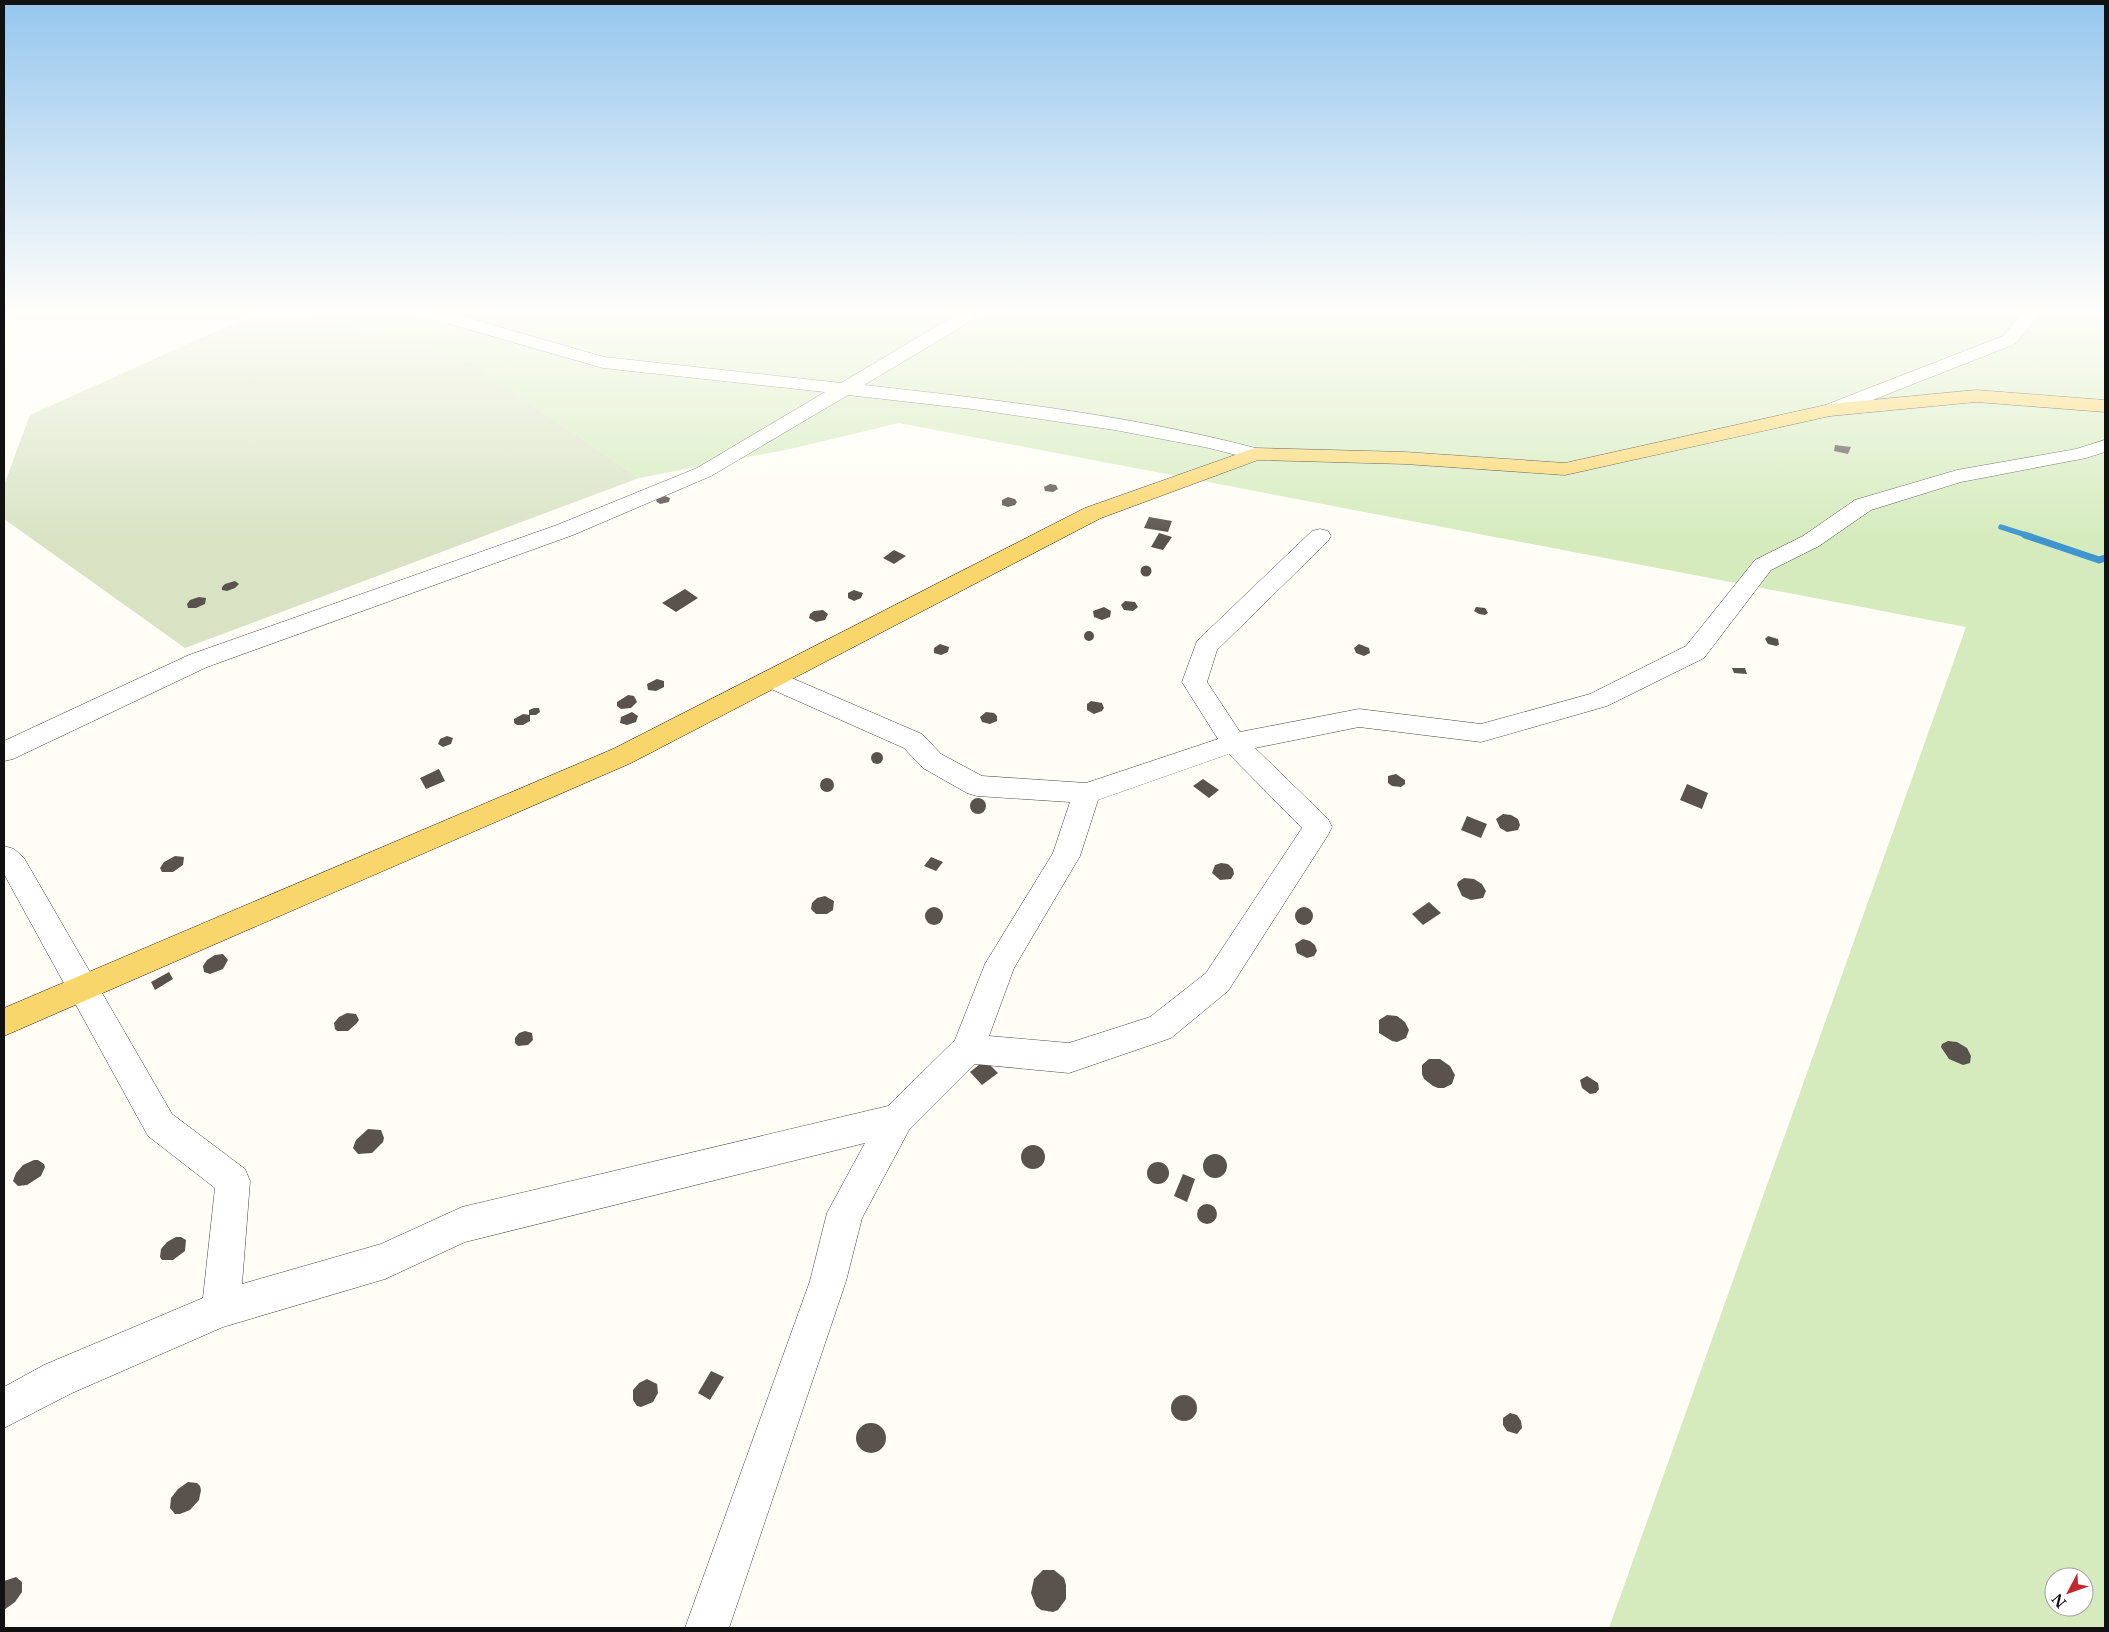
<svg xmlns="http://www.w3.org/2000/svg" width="2109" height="1632" viewBox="0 0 2109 1632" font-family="'Libre Baskerville',serif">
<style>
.green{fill:#d5ebbd;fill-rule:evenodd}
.cemetery{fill:#d9e3c4}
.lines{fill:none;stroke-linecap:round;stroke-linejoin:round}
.stream-far1{stroke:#3f96cf;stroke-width:5.5}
.stream{stroke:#3f96cf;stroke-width:7}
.building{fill:#5a524d}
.minor-casing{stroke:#444;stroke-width:1}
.major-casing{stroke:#222;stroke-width:1}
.minor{fill:#fff;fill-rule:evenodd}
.major{fill:#f9d66b;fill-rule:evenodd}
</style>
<rect width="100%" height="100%" fill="#fffdf5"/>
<path class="green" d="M275 310H2105V1628H1609L1966 627 899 423 790 449 639 478 469 361 354 326ZM2054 1577H2084V1607H2054Z"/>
<path class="cemetery" d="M263 310H275L354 326 469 361 639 478 185 648 4 519V485L30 415Z"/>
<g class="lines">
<path class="stream-far1" d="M2001 527 2029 536"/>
<path class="stream" d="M2025 535 2099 560 2105 558"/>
</g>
<g class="building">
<path d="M1835 445 1851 447 1848 454 1834 451Z"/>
<path d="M1050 484 1056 485 1058 489 1053 492 1045 491 1044 487Z"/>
<path d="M665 496 670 498 669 502 660 504 656 501 657 499Z"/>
<path d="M1008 497 1015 499 1017 502 1015 505 1008 507 1002 505V500Z"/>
<path d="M1149 517 1172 521 1168 532 1144 528Z"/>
<path d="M1159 533 1172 537 1163 550 1151 547Z"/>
<path d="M894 550 906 556 894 564 883 558Z"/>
<circle cx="1146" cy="571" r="5.5"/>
<path d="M235 581 239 584 235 588 227 591 222 590V587L225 584Z"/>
<path d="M685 589 698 598 676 612 662 603Z"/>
<path d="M854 590 863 593 861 598 854 601 848 598V593Z"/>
<path d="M199 597 206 598 205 604 196 608H188L187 604 190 600Z"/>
<path d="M1125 601 1135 602 1138 607 1133 611 1124 610 1121 605Z"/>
<path d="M1104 607 1111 611 1110 617 1102 620 1094 617 1093 611Z"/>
<path d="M1476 607 1485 608 1488 613 1485 615 1479 614 1474 611Z"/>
<path d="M823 610 828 614 825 620 816 622 809 618 810 614 814 611Z"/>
<circle cx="1089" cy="636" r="5"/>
<path d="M1768 636 1778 639 1779 645 1776 646 1768 644 1765 639Z"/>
<path d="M940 644 949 647 948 652 941 655 934 653V648Z"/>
<path d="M1359 644 1369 648 1370 653 1364 656 1356 653 1354 648Z"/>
<path d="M1732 668H1745L1747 674 1734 673Z"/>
<path d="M657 679 664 681V687L656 691 648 690 647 684Z"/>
<path d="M628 695 634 696 637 702 631 708 621 709 617 706V702Z"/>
<path d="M1091 701 1102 703 1104 708 1102 711 1094 714 1087 710V704Z"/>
<path d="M534 708H539L540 712 536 715H529V710Z"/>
<path d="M632 712 638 716 636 722 627 725 620 723 621 717Z"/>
<path d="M986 712 994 713 997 716V721L990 724 982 722 980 717Z"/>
<path d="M523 714 530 715V721L523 725H517L514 723V719Z"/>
<path d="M447 736 453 738 451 744 443 747 438 744 440 739Z"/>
<circle cx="877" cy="758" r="6"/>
<path d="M439 769 445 781 426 789 420 778Z"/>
<path d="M1396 774 1405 780V784L1401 787 1392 786 1388 783V776Z"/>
<circle cx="827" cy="785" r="7"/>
<path d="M1203 779 1219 790 1209 798 1193 786Z"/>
<path d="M1687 784 1708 793 1702 809 1680 800Z"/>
<circle cx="978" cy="806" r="8"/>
<path d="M1503 814 1511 815 1518 819 1520 825 1518 830 1507 832 1500 828 1496 819Z"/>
<path d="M1467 816 1487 824 1481 838 1461 830Z"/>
<path d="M175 856 184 857 183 865 173 872H162L160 868 164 862Z"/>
<path d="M931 857 943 862 936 871 924 866Z"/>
<path d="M1221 863 1228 864 1233 869 1234 874 1231 879 1220 880 1212 873 1215 865Z"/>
<path d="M1464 878 1474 879 1482 884 1486 891 1483 898 1471 900 1462 896 1457 885 1458 882Z"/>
<path d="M825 896 834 901 833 910 827 914H816L811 909 812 903 817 898Z"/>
<path d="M1429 902 1441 913 1423 925 1412 914Z"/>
<circle cx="1304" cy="916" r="9"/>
<circle cx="934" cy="916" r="9"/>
<path d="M1303 939 1310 941 1315 945 1317 951 1314 956 1307 958 1297 953 1295 944Z"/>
<path d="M223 954 228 960 223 969 210 974 204 972 203 966 207 960 215 955Z"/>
<path d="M169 972 173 979 155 990 151 982Z"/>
<path d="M347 1013 356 1014 359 1020 357 1023 348 1031H337L335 1029 334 1023 339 1017Z"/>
<path d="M1387 1015 1397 1016 1405 1022 1409 1030 1406 1038 1397 1042 1392 1041 1379 1033V1020Z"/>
<path d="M525 1031 532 1033 533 1040 528 1045 518 1046 515 1043V1038L519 1033Z"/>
<path d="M1948 1041 1957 1042 1967 1048 1971 1056 1970 1063 1963 1065 1949 1059 1941 1047 1942 1044Z"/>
<path d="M1429 1059H1440L1450 1066 1455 1075 1452 1084 1444 1088H1438L1433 1086 1424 1079 1422 1074V1065Z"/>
<path d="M985 1060 998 1073 982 1085 970 1072Z"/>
<path d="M1587 1076 1598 1083 1599 1089 1596 1093 1590 1094 1582 1088 1580 1080Z"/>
<path d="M368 1129 381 1130 384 1138 383 1142 372 1153 358 1154 353 1148 356 1140Z"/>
<circle cx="1033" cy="1157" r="12"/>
<circle cx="1215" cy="1166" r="12"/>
<path d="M34 1160H38L44 1164 45 1167 41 1176 27 1185 18 1186 13 1181 16 1173 23 1165Z"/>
<circle cx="1158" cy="1173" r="11"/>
<path d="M1183 1174 1195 1179 1187 1202 1174 1196Z"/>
<circle cx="1207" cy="1214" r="10"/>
<path d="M176 1237H181L186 1240 185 1251 173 1260H162L160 1257 161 1249 167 1242Z"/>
<path d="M711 1371 724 1377 710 1400 698 1393Z"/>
<path d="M647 1379 657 1384 658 1393 653 1402 641 1407 637 1406 633 1400V1390L639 1383Z"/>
<circle cx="1184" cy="1408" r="13"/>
<path d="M1510 1413 1517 1415 1521 1421 1522 1428 1517 1434 1507 1431 1503 1425V1418Z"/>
<circle cx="871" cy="1438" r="15"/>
<path d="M188 1482 197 1483 200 1486 201 1490 199 1500 190 1510 180 1514H175L170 1508 171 1498 178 1489Z"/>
<path d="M1043 1570H1054L1064 1578 1066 1585V1599L1058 1610 1053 1612 1041 1610 1036 1606 1031 1593 1034 1579Z"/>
<path d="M16 1577 22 1582V1592L15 1602 4 1610V1581Z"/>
</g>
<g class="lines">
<g class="minor-casing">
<g id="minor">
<path d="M412 310H440L604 357 841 383 964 310H986L983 314 864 385C997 400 1133 415 1263 450L1266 454 1263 458 1256 460 1209 448 1115 430 972 409 848 395 711 476 573 535 207 667 13 759 4 761V741L189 655 557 525 697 468 825 392 603 368 415 314Z"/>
<path d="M2026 310H2044L2015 344 1837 414 1830 416 1823 414 1820 410 1823 406 2003 336Z"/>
<path d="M2105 440V452L2086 458 1961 482 1871 510 1819 546 1771 570 1704 658 1607 706 1481 742 1359 727 1255 748 1328 819 1332 827 1328 835 1228 991 1171 1038 1069 1073 975 1064 909 1130 862 1218 846 1281 729 1628H685L810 1281 827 1213 865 1143 465 1242 385 1279 223 1327 72 1393 4 1428V1387L44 1365 203 1298 215 1188 148 1136 4 874V846L14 849 24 858 172 1114 245 1169 250 1181 242 1284 381 1244 462 1207 888 1106 955 1040 985 964 1053 853 1070 802 977 796 967 793 923 768 904 748 762 685 759 679 762 673 771 670 780 673 922 734 941 754 982 776 1086 783 1218 739 1182 682 1197 641 1312 531 1320 529 1328 531 1331 536 1328 541 1217 650 1207 682 1240 732 1359 709 1481 724 1590 694 1686 646 1755 560 1803 536 1855 500 1957 470 2076 449ZM1229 754 1302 828 1206 973 1150 1017 1069 1043 989 1036 1014 968 1080 856 1098 800Z"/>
</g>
</g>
<g class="major-casing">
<path id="major" d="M1976 390 2105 400V412L1976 402 1830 416 1565 475 1405 464 1258 460 1101 518 631 763 4 1036V1008L613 749 1085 508 1249 450 1256 448 1405 452 1565 463 1830 404Z"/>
</g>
<use href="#minor" class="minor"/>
<use href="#major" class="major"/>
</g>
<linearGradient id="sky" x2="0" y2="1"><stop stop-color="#95c6ee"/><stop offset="0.58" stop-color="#fffefa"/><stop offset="1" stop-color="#fffefa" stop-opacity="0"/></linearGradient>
<rect width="2109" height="539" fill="url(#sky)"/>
<rect width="2109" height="1632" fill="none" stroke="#111111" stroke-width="10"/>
<g transform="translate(2069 1592) rotate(229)"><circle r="24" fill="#ffffff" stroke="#a0a0a0"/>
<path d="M0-4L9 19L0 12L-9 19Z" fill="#c4262e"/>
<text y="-8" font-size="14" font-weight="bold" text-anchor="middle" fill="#111111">N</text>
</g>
</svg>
